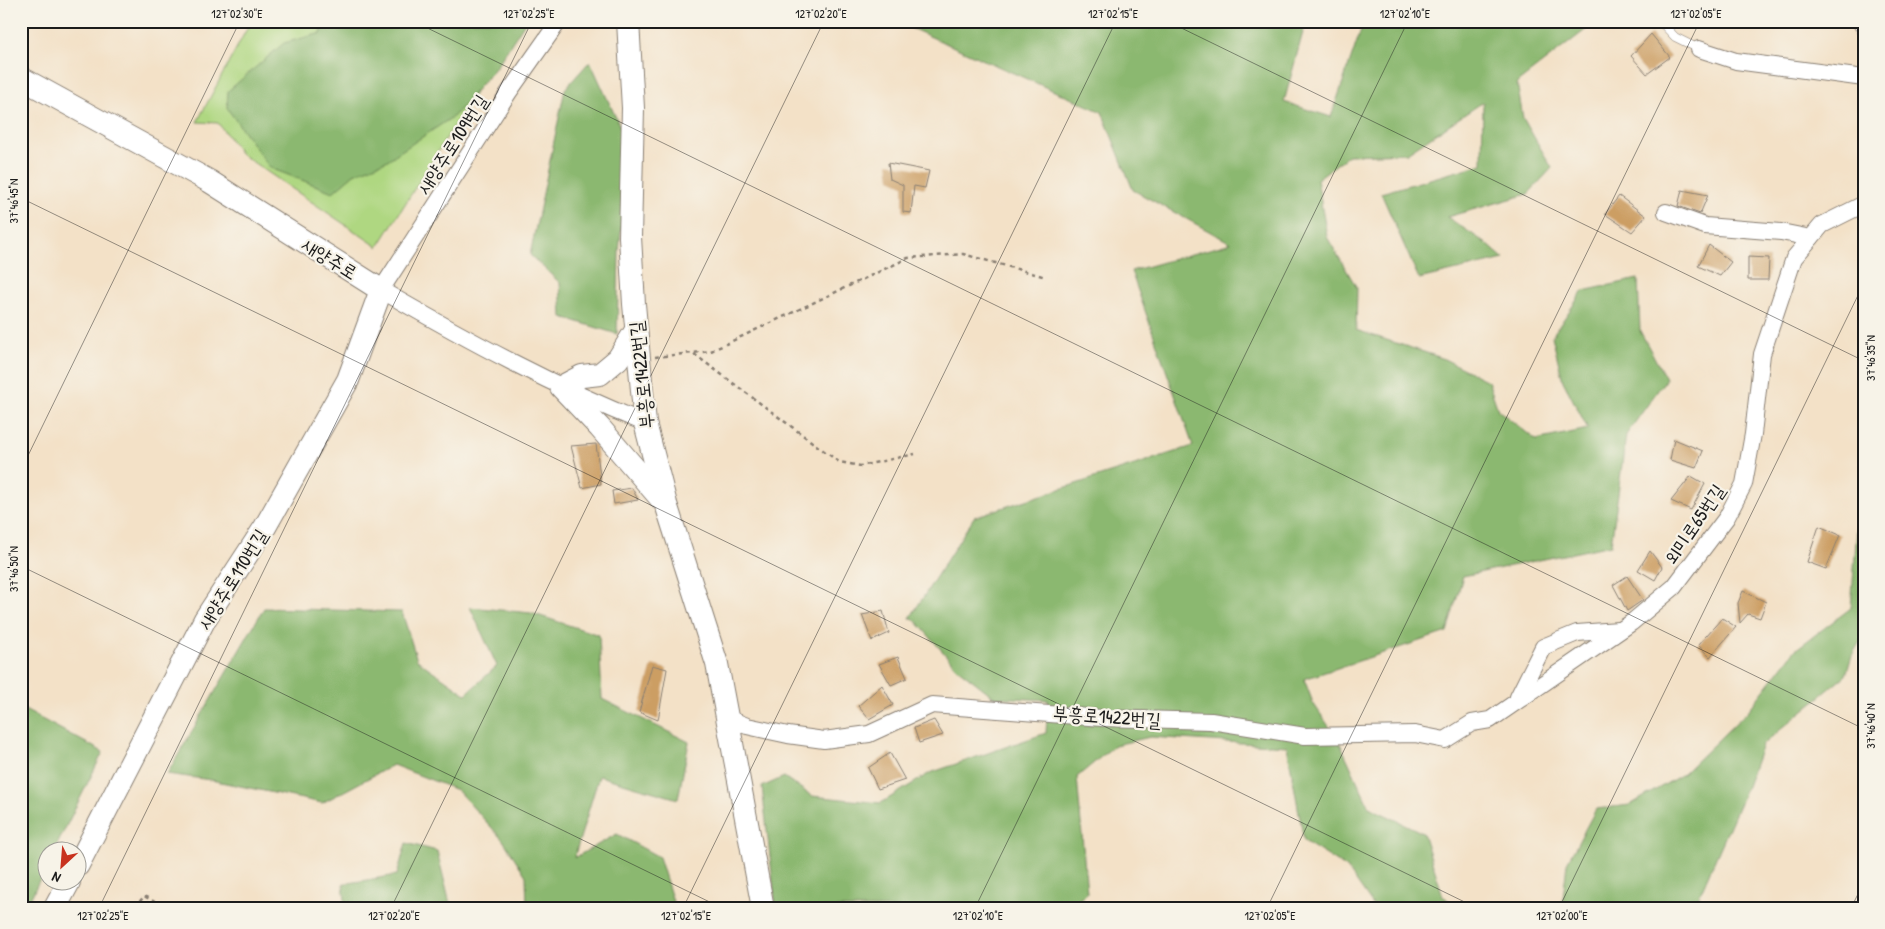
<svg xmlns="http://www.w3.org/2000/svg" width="1885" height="929" viewBox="0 0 1885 929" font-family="'Patrick Hand','Poor Story',sans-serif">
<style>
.green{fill:#afd781;stroke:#667a4e}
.forest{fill:#8bb86f;stroke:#546a46}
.building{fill:#cc9e63}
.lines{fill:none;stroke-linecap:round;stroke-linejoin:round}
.lane-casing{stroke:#887e72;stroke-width:9}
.street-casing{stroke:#887e72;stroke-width:18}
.secondary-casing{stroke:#887e72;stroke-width:24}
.path{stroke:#887e72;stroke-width:2.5;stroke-dasharray:4 4;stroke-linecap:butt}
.lane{stroke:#fff;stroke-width:8}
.street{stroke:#fff;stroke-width:16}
.secondary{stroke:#fff;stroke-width:22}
.ticks{fill:none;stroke:#1c1c1c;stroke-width:1;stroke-opacity:0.45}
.labels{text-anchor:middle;stroke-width:4.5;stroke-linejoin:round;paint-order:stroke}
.street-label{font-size:19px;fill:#1c1c1c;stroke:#f7f3e8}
.neatline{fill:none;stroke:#1c1c1c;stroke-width:2}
.ticks-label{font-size:12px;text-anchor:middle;fill:#1c1c1c}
</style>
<rect width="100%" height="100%" fill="#f7f3e8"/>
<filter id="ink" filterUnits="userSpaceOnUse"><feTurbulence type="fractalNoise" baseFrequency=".02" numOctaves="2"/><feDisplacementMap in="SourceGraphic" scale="10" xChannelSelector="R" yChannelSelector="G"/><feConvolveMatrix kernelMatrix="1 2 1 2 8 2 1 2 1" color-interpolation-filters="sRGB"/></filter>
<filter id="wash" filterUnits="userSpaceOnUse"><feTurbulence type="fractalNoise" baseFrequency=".0096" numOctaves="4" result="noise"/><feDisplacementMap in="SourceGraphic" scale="20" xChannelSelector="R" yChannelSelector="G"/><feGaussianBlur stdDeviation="1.12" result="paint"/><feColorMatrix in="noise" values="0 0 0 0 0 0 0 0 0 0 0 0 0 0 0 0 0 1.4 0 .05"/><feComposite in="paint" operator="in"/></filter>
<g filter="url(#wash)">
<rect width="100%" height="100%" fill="#f3e1c7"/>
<path class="green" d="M251 21H520L378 247 241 154 218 123 197 122Z"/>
<g class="forest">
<path d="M320 21H526L496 67 454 116 386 161 354 174 333 192 270 168 227 108 228 91 284 43 322 33Z"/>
<path d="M903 21H1306L1284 102 1331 117 1364 21H1597L1517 83 1523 118 1552 168 1528 194 1447 217 1487 244 1504 259 1419 279 1381 193 1482 164 1483 102 1407 153 1349 155 1317 179 1327 237 1357 288 1356 330 1442 358 1488 381 1498 410 1536 440 1588 429 1563 381 1552 336 1583 291 1638 279 1640 331 1666 379 1626 435 1611 545 1463 576 1447 632 1304 679 1313 703 1339 741 1369 807 1423 833 1443 896 1458 908H1375L1347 868 1304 841 1287 746 1150 737 1115 745 1077 777 1087 893 1069 908H776L762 787 784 777 812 796 881 803 930 773 1046 733 1048 700 994 697 957 668 916 621 910 618 974 517 1193 446 1131 271 1231 243 1133 190 1102 112 904 25Z"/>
<path d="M590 61 629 146 619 252 617 334 562 317 560 283 530 255 565 89Z"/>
<path d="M1864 507V635L1852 655 1846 675 1762 745 1746 789 1694 908H1562L1567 863 1596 809 1630 805 1683 774 1748 711 1795 650 1851 608 1858 516Z"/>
<path d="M470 607 531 613 599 635 602 699 689 742 678 799 599 776 574 858 617 834 659 857 675 908H527L526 876 503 840 457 790 393 765 322 803 211 780 167 774 264 608 402 612 417 660 466 694 497 666Z"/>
<path d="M21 708 103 752 54 851 48 852 47 864 26 908H21Z"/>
<path d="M406 843 437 851 451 908H346L343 884 397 875Z"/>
</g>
<g id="blocks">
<g class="building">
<path d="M1651 34 1670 57 1647 74 1631 56Z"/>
<path d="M888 163 929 171 925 188 914 186 911 213 903 212V185L890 179Z"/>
<path d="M1682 190 1708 195 1700 214 1678 206Z"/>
<path d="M1619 196 1646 216 1632 232 1605 214Z"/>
<path d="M1709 245 1731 262 1720 276 1698 266Z"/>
<path d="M1748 257 1769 258 1768 280H1748Z"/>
<path d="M1674 439 1703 451 1696 468 1670 460Z"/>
<path d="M596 444 601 484 582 488 571 446Z"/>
<path d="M1691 476 1705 484 1691 510 1671 501Z"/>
<path d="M632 488 638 500 614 504 612 491Z"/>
<path d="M1819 526 1840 535 1826 569 1807 562Z"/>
<path d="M1650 551 1662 567 1655 580 1638 570Z"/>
<path d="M1627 576 1643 600 1627 611 1613 585Z"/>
<path d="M1743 591 1766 602 1760 618 1748 614 1740 623 1738 603Z"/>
<path d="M883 611 889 633 872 641 862 615Z"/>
<path d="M1722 618 1736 627 1710 657 1698 645Z"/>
<path d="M898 657 907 678 891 685 879 664Z"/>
<path d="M652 665 667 669 658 720 639 712Z"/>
<path d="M882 685 893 705 869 719 858 706Z"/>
<path d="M934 720 943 735 919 743 914 728Z"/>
<path d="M890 753 905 780 878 789 868 768Z"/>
</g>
</g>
</g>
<g filter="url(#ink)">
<use href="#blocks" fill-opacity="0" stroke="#887e72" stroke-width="1"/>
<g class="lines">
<g class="lane-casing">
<path id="lane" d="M1660 21 1675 37 1699 49"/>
</g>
<g class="street-casing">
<g id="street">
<path d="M559 21 509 92 381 290C468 340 552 386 645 423"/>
<path d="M1860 21 1864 27"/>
<path d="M1699 49 1736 61 1864 78"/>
<path d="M1666 212 1705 226 1781 232 1811 238"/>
<path d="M1518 697 1543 647 1577 633 1619 630"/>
<path d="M727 718 747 726 788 735 824 740 869 734 932 705 1102 718 1211 721 1305 736 1415 734 1445 740 1472 723 1490 720 1631 623 1674 587 1727 517 1744 484 1753 434 1762 354 1794 258 1822 225 1864 204"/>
</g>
</g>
<g class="secondary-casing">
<g id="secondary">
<path d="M628 21 633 108 630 237 634 304 645 423 666 504 717 664 763 908"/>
<path d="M21 78 209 181 381 290 348 380 265 527 205 619 78 865"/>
<path d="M636 330 618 359 600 374 582 376 561 387 600 428 662 500"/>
<path d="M55 908 69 882"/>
</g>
</g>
<g class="path">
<path d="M694 354 839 462 860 466 915 454"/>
<path d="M655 357 711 351 908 258 963 254 1046 277"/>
<path d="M135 908 144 896 166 908"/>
</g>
<use href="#lane" class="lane"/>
<use href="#street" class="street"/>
<use href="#secondary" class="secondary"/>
</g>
</g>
<path class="ticks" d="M413 21 1864 729M1167 21 1864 361M21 198 1477 908M21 470 240 21M21 566 722 908M99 908 532 21M391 908 824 21M683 908 1116 21M975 908 1408 21M1267 908 1700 21M1559 908 1864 283M1851 908 1864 882"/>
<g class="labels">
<g class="street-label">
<text transform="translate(452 144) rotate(-57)" y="7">새양주로109번길</text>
<text transform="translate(330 258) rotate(32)" y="7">새양주로</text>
<text transform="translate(641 375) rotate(-96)" y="7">부흥로1422번길</text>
<text transform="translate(1694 524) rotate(-56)" y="7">외미로65번길</text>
<text transform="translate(232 579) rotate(-58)" y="7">새양주로110번길</text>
<text transform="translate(1107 716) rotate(4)" y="7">부흥로1422번길</text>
</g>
</g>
<rect width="1885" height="929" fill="none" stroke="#f7f3e8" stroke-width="55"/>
<g transform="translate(62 866) rotate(206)"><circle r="24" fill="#f7f3e8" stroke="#9f9d96"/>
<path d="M0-4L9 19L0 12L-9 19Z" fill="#c8321e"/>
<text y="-8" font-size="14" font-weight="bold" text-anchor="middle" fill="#1c1c1c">N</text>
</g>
<rect x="28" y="28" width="1830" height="874" class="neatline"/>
<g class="ticks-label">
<text x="237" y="18">127°02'30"E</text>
<text x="529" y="18">127°02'25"E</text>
<text x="821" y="18">127°02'20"E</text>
<text x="1113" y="18">127°02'15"E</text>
<text x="1405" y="18">127°02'10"E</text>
<text x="1696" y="18">127°02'05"E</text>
<text transform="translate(14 201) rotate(-90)" y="4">37°46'45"N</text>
<text transform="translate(1871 358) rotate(-90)" y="4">37°46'35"N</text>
<text transform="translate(14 569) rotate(-90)" y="4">37°46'50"N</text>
<text transform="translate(1871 726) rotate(-90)" y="4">37°46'40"N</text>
<text x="103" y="920">127°02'25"E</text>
<text x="394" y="920">127°02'20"E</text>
<text x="686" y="920">127°02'15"E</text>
<text x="978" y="920">127°02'10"E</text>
<text x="1270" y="920">127°02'05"E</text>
<text x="1562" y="920">127°02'00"E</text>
</g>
</svg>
